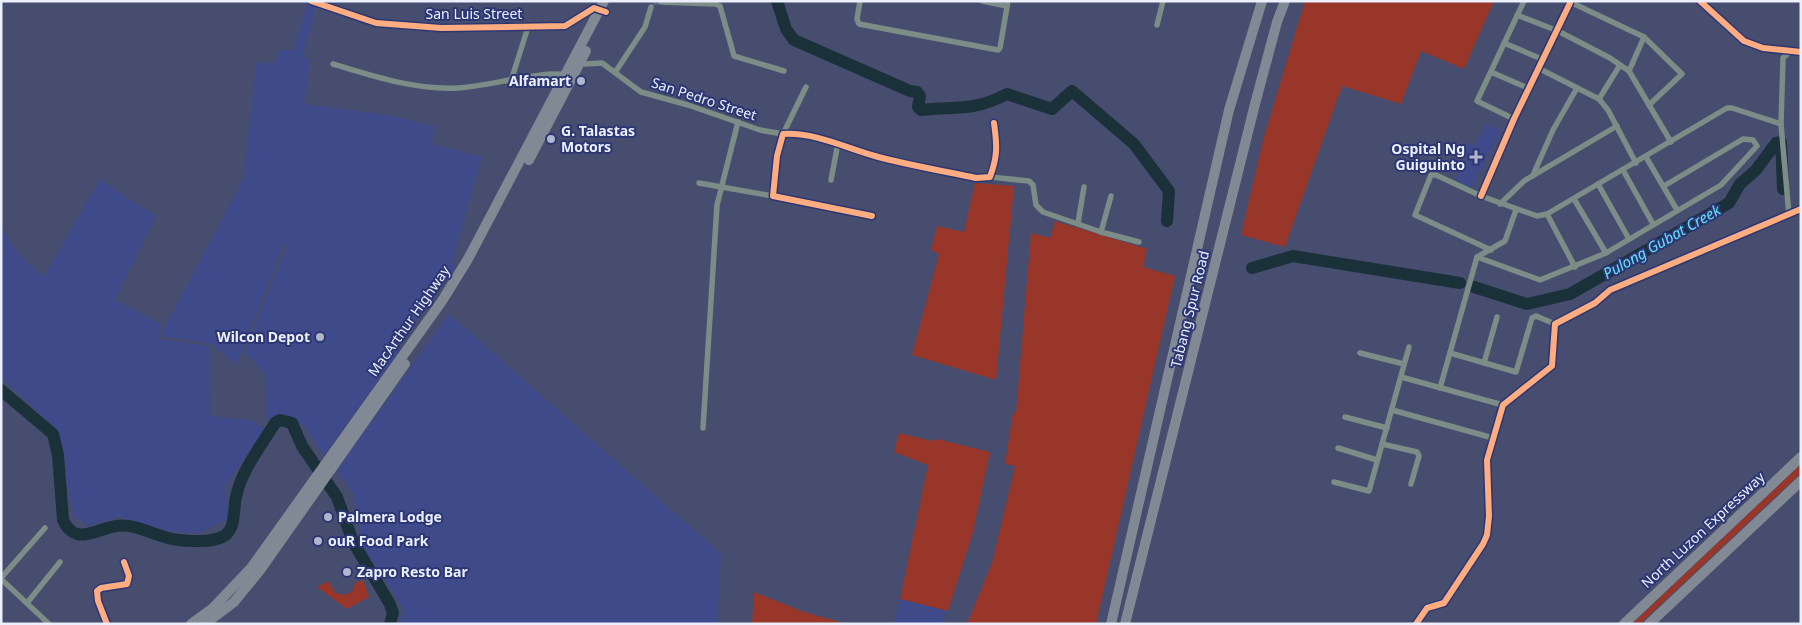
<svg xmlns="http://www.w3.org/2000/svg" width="1802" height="625" viewBox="0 0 1802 625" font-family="'Noto Sans',sans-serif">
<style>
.built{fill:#3f4a8b}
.green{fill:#983729}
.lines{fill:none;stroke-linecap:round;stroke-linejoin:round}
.river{stroke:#1a3139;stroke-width:12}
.street-tunnel{stroke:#606584;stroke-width:5.5;stroke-dasharray:5.5 3;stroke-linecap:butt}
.street{stroke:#7c8c86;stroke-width:5.5}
.secondary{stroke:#7d8e8d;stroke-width:8}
.highway{stroke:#818995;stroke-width:10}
.cycleway-casing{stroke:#2c3673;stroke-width:9}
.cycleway{stroke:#ffac80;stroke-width:6}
.poi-dot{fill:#b2b6cc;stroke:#2c3673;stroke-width:2}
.labels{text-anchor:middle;stroke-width:4;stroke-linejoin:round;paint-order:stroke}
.street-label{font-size:14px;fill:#ebeffe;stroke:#2c3673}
.poi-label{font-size:14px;font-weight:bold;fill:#ebeffe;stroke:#2c3673;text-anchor:start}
.water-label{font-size:15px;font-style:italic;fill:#60e0fa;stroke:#2c3673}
</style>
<rect width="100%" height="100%" fill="#474d6e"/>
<g class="built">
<path d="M307 5 316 7 303 56 310 59 304 104 393 116 435 127 432 144 482 157 452 263 456 266 399 347 401 349 324 456 306 428 288 415 278 414 267 421 266 374 244 352 287 246 284 243 236 365 213 344 160 336 244 178 256 63H275L279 50 293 51Z"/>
<path d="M1486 123 1501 131 1471 189 1455 180 1466 158 1461 155 1468 142 1474 146Z"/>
<path d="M100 180 156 216 115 300 161 324 157 339 209 346 210 416 251 420 265 429 225 486 230 518 198 533 169 531 119 517 90 526 74 516 56 429 1 378V225L15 250 43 278Z"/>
<path d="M449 314 721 554 717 624H398L404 610 362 545 353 492 336 471Z"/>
<path d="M900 599 948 611 941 624H894Z"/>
</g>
<g class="green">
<path d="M1305 1H1494L1464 69 1421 51 1401 104 1342 86 1285 247 1241 235 1263 140Z"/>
<path d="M975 183 1014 186 996 380 912 355 939 254 931 250 937 226 964 232Z"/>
<path d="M1055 221 1147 249 1143 267 1175 276 1096 624H967L992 563 1015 466 1005 464 1013 412 1016 413 1031 233 1050 238Z"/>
<path d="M899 433 932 441 937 439 990 452 973 532 948 611 900 599 928 465 894 452Z"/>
<path d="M1801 464V473L1640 624H1632Z"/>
<path d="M363 580 369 597 347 609 317 587 328 581 335 593 346 595 353 590 355 583Z"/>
<path d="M754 592 804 612 847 624H752Z"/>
</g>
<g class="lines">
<g class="river">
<path d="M777 1 786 29 794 40 910 91 917 92 920 96 918 107 921 110C957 106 972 112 1007 94L1052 109 1072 91 1134 144 1169 191 1167 221"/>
<path d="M1252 268 1293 256 1460 283"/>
<path d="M1474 287 1527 304 1570 294 1729 203 1740 184 1756 170 1776 143 1781 142 1783 189"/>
<path d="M1 390 53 434 58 455 63 520C76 547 95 529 116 526 138 523 157 538 179 540 192 541 212 543 224 536 236 529 233 510 236 497 241 471 261 446 275 423L280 420 292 423 302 446 337 497 353 542 390 604 393 613 390 624"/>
</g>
<path class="street-tunnel" d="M653 2H661"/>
<g class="street">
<path d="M860 1 857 19 859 24 998 50 1000 48 1008 1"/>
<path d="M982 1 1007 6"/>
<path d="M1568 1 1644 37 1682 74 1649 105"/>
<path d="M1700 1 1744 41 1763 48 1801 52"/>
<path d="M661 2 715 4 720 6 734 56 784 71"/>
<path d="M1517 15 1558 31 1610 58 1629 71 1671 142"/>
<path d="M1157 25 1163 1"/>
<path d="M1504 43 1544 60"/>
<path d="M579 61 585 64 602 63 641 92 688 105 760 130 783 134 806 87"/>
<path d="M333 64C372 76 415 90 457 88 487 87 541 70 567 75"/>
<path d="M1540 69 1599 99 1608 110 1636 163"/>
<path d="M616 71 645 27 651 7"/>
<path d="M1629 71 1644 37"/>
<path d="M1491 72 1530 89"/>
<path d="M511 81 528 27"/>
<path d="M1599 99 1620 65"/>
<path d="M1514 119 1477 101 1524 1"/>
<path d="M1646 157 1677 210"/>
<path d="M1623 170 1653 224"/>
<path d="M1533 175 1553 130 1577 88"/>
<path d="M990 177 1029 181 1033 185 1036 205 1043 212 1101 232 1139 242"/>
<path d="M831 180 838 143"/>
<path d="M699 183 773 196"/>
<path d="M1598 184 1629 239"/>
<path d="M1481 196 1514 119 1570 3"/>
<path d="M1574 199 1606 253"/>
<path d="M1500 204 1524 181 1617 126"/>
<path d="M1547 214 1575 267"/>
<path d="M1789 215 1781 124 1783 58 1791 51"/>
<path d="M872 216 773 196 777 156 783 134C815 132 846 148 875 156 908 165 943 171 976 178L990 177C998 155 997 145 994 123"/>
<path d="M1078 223 1084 187"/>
<path d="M1101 232 1111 196"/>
<path d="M1491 250 1415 215 1431 175H1436L1481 196 1537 216 1547 214 1727 108H1732L1781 124"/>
<path d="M1477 257 1540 280 1606 253 1721 185 1757 146 1753 140 1743 139 1664 186"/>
<path d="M1360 353 1404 364"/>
<path d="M1450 353 1516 372 1532 318 1536 316 1555 324"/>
<path d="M1484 363 1497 317"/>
<path d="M1401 377 1503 405"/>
<path d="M1440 388 1477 257 1505 241 1516 210"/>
<path d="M1392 410 1493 438"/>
<path d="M1345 417 1387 428"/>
<path d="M703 428 717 205 738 122"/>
<path d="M1382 444 1417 452 1419 456 1411 484"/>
<path d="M1338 448 1377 460"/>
<path d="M1334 482 1369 491 1409 347"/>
<path d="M1 578 45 528"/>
<path d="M1 579 49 624"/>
<path d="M27 603 60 562"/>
<path d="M107 624 98 601 97 591 101 588 127 584 129 576 124 562"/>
<path d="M1416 624 1427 608 1444 603 1483 544 1487 535 1489 516 1487 460 1503 405 1552 366 1555 324 1595 303 1610 290 1801 209"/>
</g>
<path class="secondary" d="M311 1 376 23 441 28 565 26 594 8 606 12"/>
<g class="highway">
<path d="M529 160 586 51"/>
<path d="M191 624 213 608 251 568 442 301 468 259 604 1"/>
<path d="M205 624 234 602 261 569 405 364"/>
<path d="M1111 624 1229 110 1262 1"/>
<path d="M1125 624 1255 104 1277 22 1285 1"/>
<path d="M1624 624 1801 457"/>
<path d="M1649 624 1801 481"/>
</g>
<g class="cycleway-casing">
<g id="cycleway">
<path d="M311 1 376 23 441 28 565 26 594 8 606 12"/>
<path d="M1700 1 1744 41 1763 48 1801 52"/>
<path d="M1481 196 1514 119 1570 3"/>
<path d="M872 216 773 196 777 156 783 134C815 132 846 148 875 156 908 165 943 171 976 178L990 177C998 155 997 145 994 123"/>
<path d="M107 624 98 601 97 591 101 588 127 584 129 576 124 562"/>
<path d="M1416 624 1427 608 1444 603 1483 544 1487 535 1489 516 1487 460 1503 405 1552 366 1555 324 1595 303 1610 290 1801 209"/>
</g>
</g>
<use href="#cycleway" class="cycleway"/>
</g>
<g class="poi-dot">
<circle cx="581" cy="81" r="5"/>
<circle cx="551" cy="139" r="5"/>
<path d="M1473.5 149.5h5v5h5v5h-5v5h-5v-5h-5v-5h5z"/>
<circle cx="320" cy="337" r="5"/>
<circle cx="328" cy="517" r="5"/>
<circle cx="318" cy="541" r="5"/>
<circle cx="347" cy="572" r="5"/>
</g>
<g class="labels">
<g class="street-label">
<text x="474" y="19">San Luis Street</text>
<text transform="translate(704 99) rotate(18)" y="5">San Pedro Street</text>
<text transform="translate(1190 309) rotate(-76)" y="5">Tabang Spur Road</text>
<text transform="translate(409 321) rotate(-55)" y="5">MacArthur Highway</text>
<text transform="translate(1703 530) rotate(-43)" y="5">North Luzon Expressway</text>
</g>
<g class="poi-label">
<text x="571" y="86" text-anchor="end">Alfamart</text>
<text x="561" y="136">G. Talastas<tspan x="561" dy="16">Motors</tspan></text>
<text x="1465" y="154" text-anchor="end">Ospital Ng<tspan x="1465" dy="16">Guiguinto</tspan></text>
<text x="310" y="342" text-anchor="end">Wilcon Depot</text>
<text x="338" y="522">Palmera Lodge</text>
<text x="328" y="546">ouR Food Park</text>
<text x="357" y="577">Zapro Resto Bar</text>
</g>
<g class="water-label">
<text transform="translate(1662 242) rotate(-30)" y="5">Pulong Gubat Creek</text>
</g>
</g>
<rect width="1802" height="625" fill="none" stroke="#ebeffe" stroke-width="5"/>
</svg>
